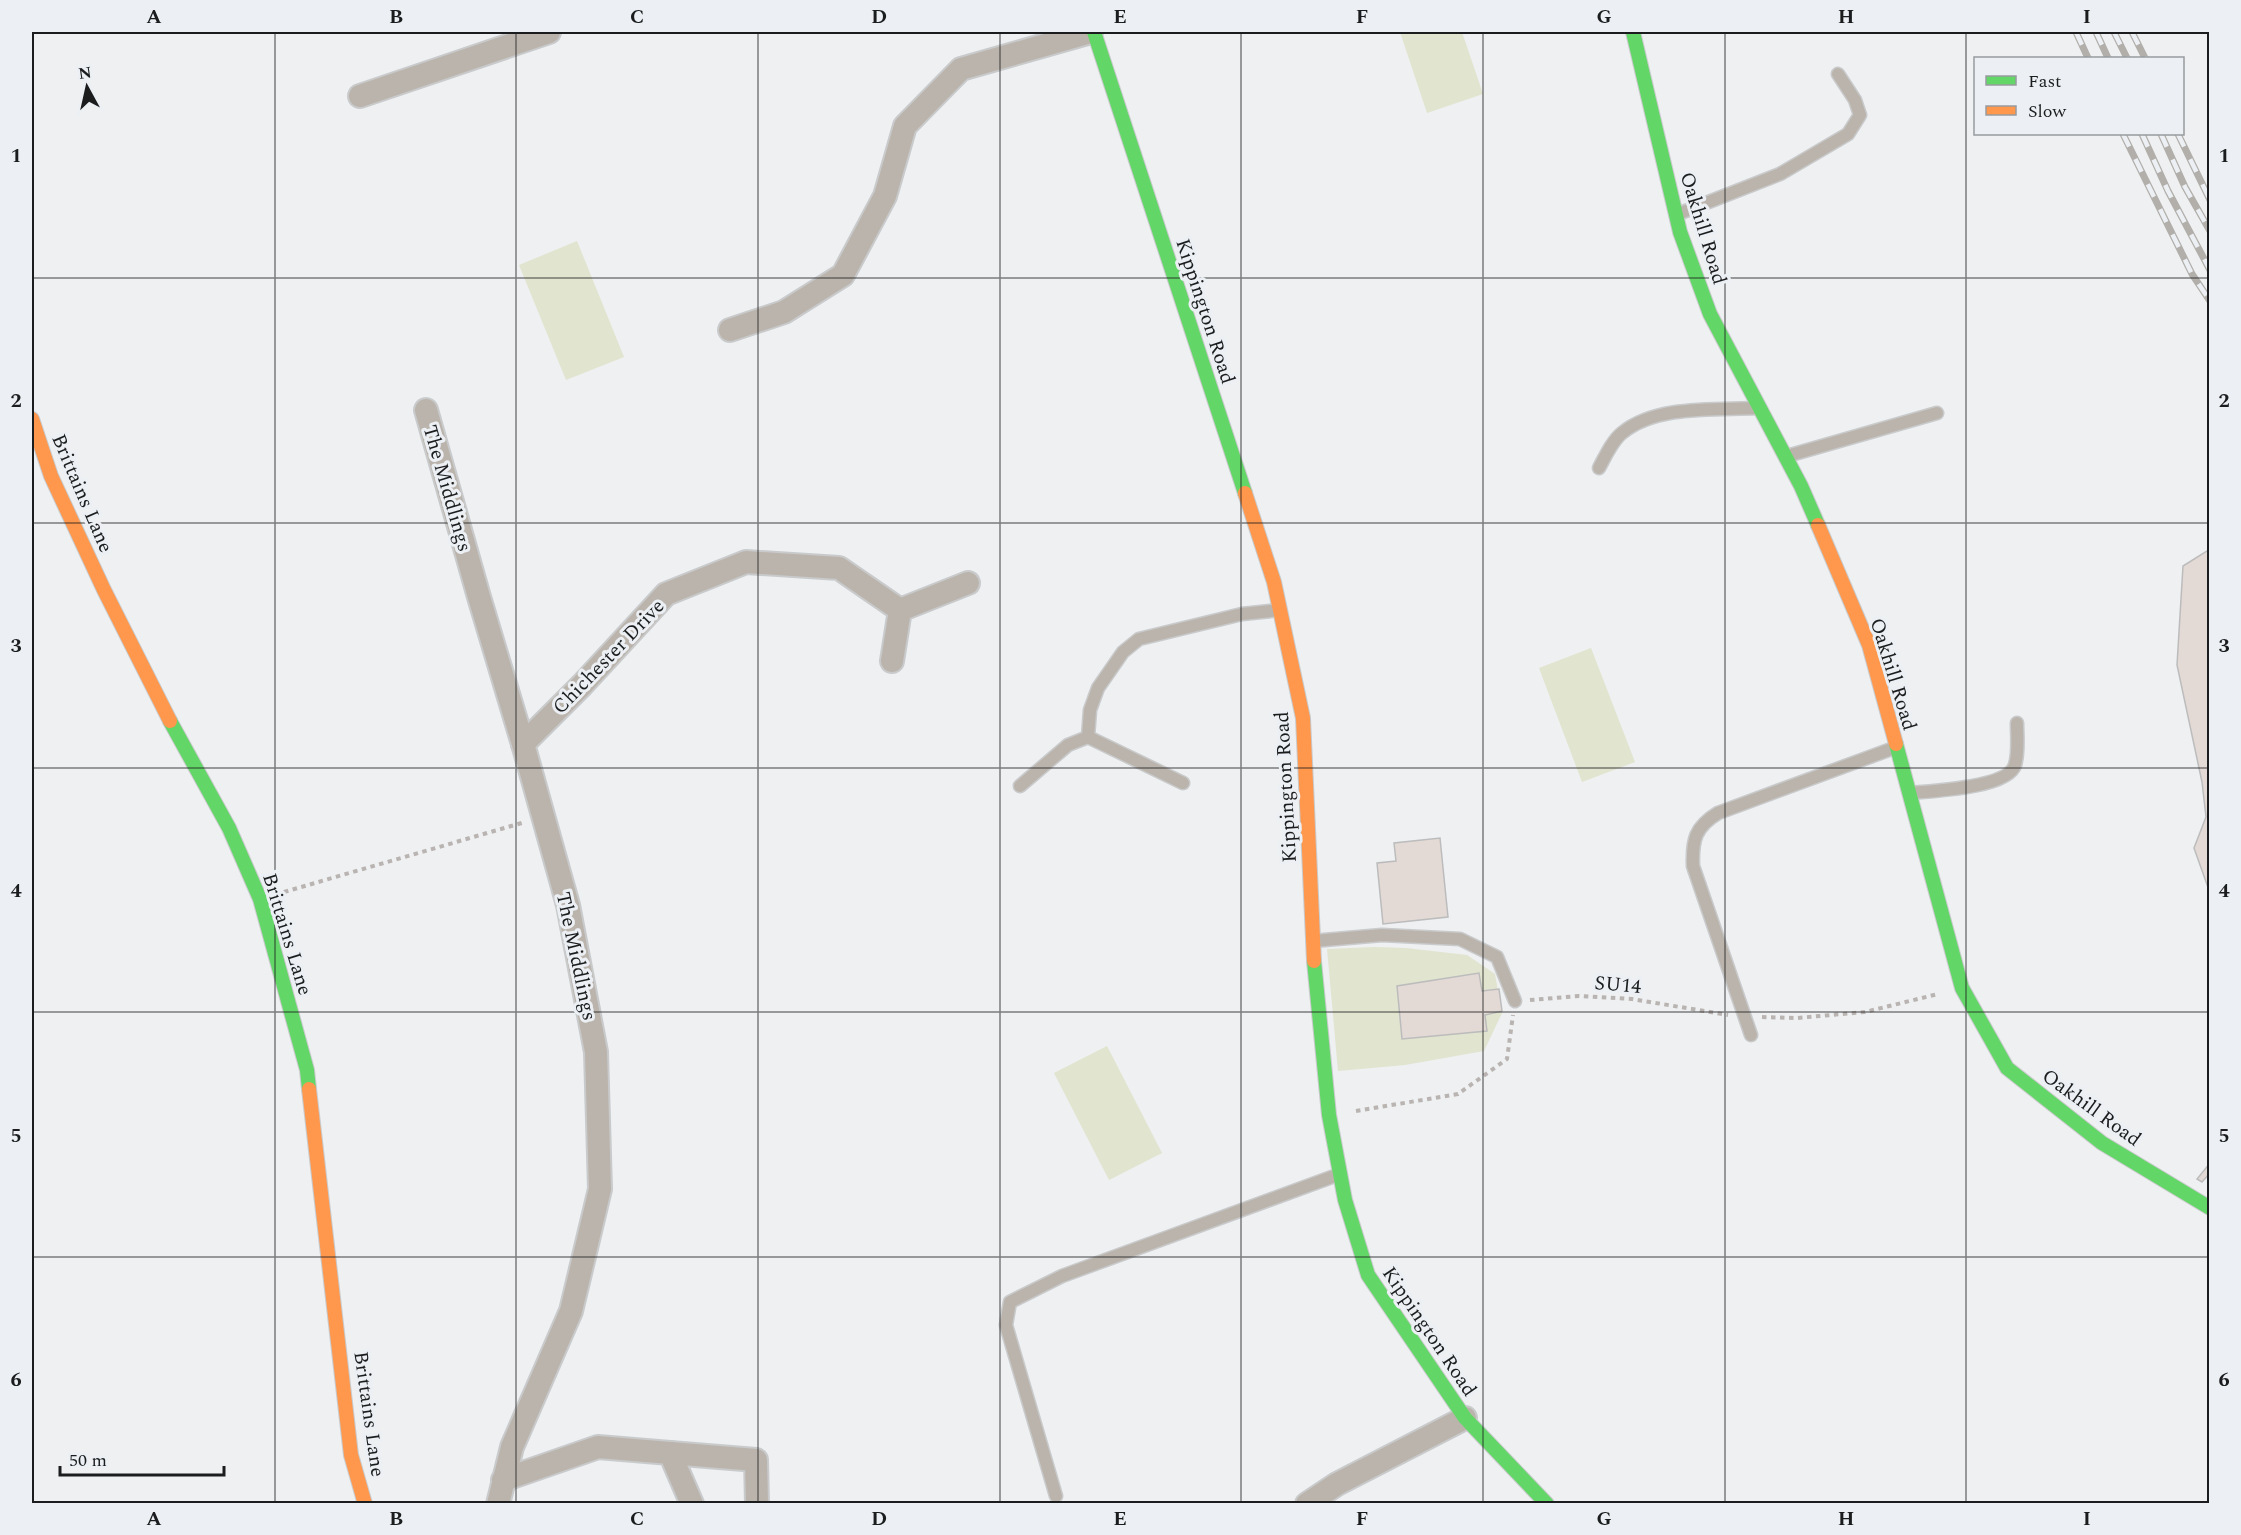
<svg xmlns="http://www.w3.org/2000/svg" width="2241" height="1535" viewBox="0 0 2241 1535" font-family="Spectral,serif">
<style>
.green{fill:#e1e4ce}
.building{fill:#e3d9d5;stroke:#bcbcbd;stroke-width:1.5}
.lines{fill:none;stroke-linecap:round;stroke-linejoin:round}
.lane-casing{stroke:#c9cacb;stroke-width:15}
.street-casing{stroke:#c9cacb;stroke-width:26}
.fast-casing{stroke:#c9cacb;stroke-width:16}
.slow-casing{stroke:#c9cacb;stroke-width:16}
.path{stroke:#b9b4b1;stroke-width:4;stroke-dasharray:4.5 4.5;stroke-linecap:butt}
.lane{stroke:#bbb4ac;stroke-width:12}
.street{stroke:#bbb4ac;stroke-width:22}
.fast{stroke:#63d668;stroke-width:14}
.slow{stroke:#ff974d;stroke-width:14}
.rail-casing{stroke:#b2afab;stroke-width:7}
.rail{stroke:#ecf0f4;stroke-width:4.5;stroke-dasharray:14;stroke-linecap:butt}
.grid{fill:none;stroke:#1b1c1d;stroke-width:1.5;stroke-opacity:0.55}
.labels{text-anchor:middle;stroke-width:6;stroke-linejoin:round;paint-order:stroke}
.street-label{font-size:20px;fill:#1b1c1d;stroke:#ecf0f4}
.neatline{fill:none;stroke:#1b1c1d;stroke-width:2}
.grid-label{font-size:20px;text-anchor:middle;font-weight:bold;fill:#1b1c1d}
</style>
<rect width="100%" height="100%" fill="#eef0f2"/>
<g class="green">
<path d="M1400 32H1462L1483 94 1427 113Z"/>
<path d="M577 241 624 357 566 380 519 265Z"/>
<path d="M1591 648 1635 762 1582 782 1539 668Z"/>
<path d="M1375 947 1406 948 1467 955 1495 974 1502 1013 1484 1051 1405 1065 1338 1071 1327 949Z"/>
<path d="M1107 1046 1162 1153 1109 1180 1054 1073Z"/>
</g>
<g class="building">
<path d="M2210 549V893L2194 848 2206 817 2202 782 2177 665 2183 566Z"/>
<path d="M1440 838 1448 917 1383 924 1377 863 1396 861 1394 843Z"/>
<path d="M1479 973 1482 991 1499 989 1502 1011 1485 1015 1487 1031 1402 1039 1397 986Z"/>
<path d="M2210 1163V1173L2202 1182 2197 1179Z"/>
</g>
<g class="lines">
<g class="lane-casing">
<g id="lane">
<path d="M1678 214 1780 174 1848 134 1860 115 1855 100 1838 74"/>
<path d="M1787 456 1937 413"/>
<path d="M1599 468C1605 457 1612 441 1622 433 1656 405 1714 410 1757 408"/>
<path d="M1088 737 1090 710 1098 688 1123 652 1139 639 1242 614 1280 610"/>
<path d="M1088 737 1183 783"/>
<path d="M1020 786 1068 745 1088 737"/>
<path d="M1910 793C1932 791 2008 788 2015 765 2019 752 2017 736 2017 723"/>
<path d="M1313 941 1382 935 1460 939 1497 957 1515 1001"/>
<path d="M1751 1035 1693 866C1692 840 1695 827 1718 813L1894 748"/>
<path d="M1056 1496 1006 1325 1010 1302 1062 1276 1340 1174"/>
</g>
</g>
<g class="street-casing">
<g id="street">
<path d="M360 96 549 32"/>
<path d="M730 330 784 312 843 275 885 196 905 126 961 69 1091 32"/>
<path d="M426 410 479 597 523 744 568 905 596 1052 600 1189 571 1311 512 1447 498 1504"/>
<path d="M900 610 968 583"/>
<path d="M523 744 582 685 666 594 746 562 839 568 900 610 892 661"/>
<path d="M670 1453 756 1460 757 1504"/>
<path d="M503 1480 598 1447 670 1453 692 1504"/>
<path d="M1307 1504 1337 1484 1465 1418"/>
</g>
</g>
<g class="fast-casing">
<g id="fast">
<path d="M1094 32 1245 493"/>
<path d="M1633 32 1680 232 1710 314 1801 486 1818 525"/>
<path d="M170 721 229 828 260 899 307 1070 309 1089"/>
<path d="M1896 744 1962 988 2007 1068 2102 1143 2210 1208"/>
<path d="M1314 961 1329 1115 1345 1200 1368 1275 1465 1418 1547 1504"/>
</g>
</g>
<g class="slow-casing">
<g id="slow">
<path d="M32 419 51 476 104 590 170 721"/>
<path d="M1245 493 1274 582 1303 718 1314 961"/>
<path d="M1818 525 1869 645 1896 744"/>
<path d="M309 1089 351 1455 365 1504"/>
</g>
</g>
<g class="path">
<path d="M284 892 525 822"/>
<path d="M1530 1000 1579 996 1632 999 1728 1015"/>
<path d="M1762 1017 1797 1018 1865 1012 1938 994"/>
<path d="M1356 1111 1458 1094 1507 1059 1513 1015"/>
</g>
<use href="#lane" class="lane"/>
<use href="#street" class="street"/>
<use href="#fast" class="fast"/>
<use href="#slow" class="slow"/>
<g class="rail-casing">
<g id="rail">
<path d="M2076 32 2088 58"/>
<path d="M2096 32 2108 58"/>
<path d="M2114 32 2127 58"/>
<path d="M2132 32 2145 58"/>
<path d="M2123 134 2192 274 2210 301"/>
<path d="M2142 134 2168 191 2210 270"/>
<path d="M2161 134 2185 187 2210 231"/>
<path d="M2178 134 2210 200"/>
</g>
</g>
<use href="#rail" class="rail"/>
</g>
<path class="grid" d="M275 32V1504M516 32V1504M758 32V1504M1000 32V1504M1241 32V1504M1483 32V1504M1725 32V1504M1966 32V1504M32 278H2210M32 523H2210M32 768H2210M32 1012H2210M32 1257H2210"/>
<g class="labels">
<g class="street-label">
<text transform="translate(1704 228) rotate(73)" y="7">Oakhill Road</text>
<text transform="translate(1206 311) rotate(72)" y="7">Kippington Road</text>
<text transform="translate(448 488) rotate(74)" y="7">The Middlings</text>
<text transform="translate(83 493) rotate(67)" y="7">Brittains Lane</text>
<text transform="translate(608 656) rotate(-46)" y="7">Chichester Drive</text>
<text transform="translate(1894 674) rotate(73)" y="7">Oakhill Road</text>
<text transform="translate(1285 787) rotate(-93)" y="7">Kippington Road</text>
<text transform="translate(288 934) rotate(73)" y="7">Brittains Lane</text>
<text transform="translate(577 956) rotate(78)" y="7">The Middlings</text>
<text transform="translate(1618 984) rotate(5)" y="7">SU14</text>
<text transform="translate(2092 1107) rotate(36)" y="7">Oakhill Road</text>
<text transform="translate(1430 1331) rotate(56)" y="7">Kippington Road</text>
<text transform="translate(370 1414) rotate(82)" y="7">Brittains Lane</text>
</g>
</g>
<rect width="2241" height="1535" fill="none" stroke="#ecf0f4" stroke-width="66"/>
<rect x="1974" y="57" width="210" height="78" fill="#ecf0f4" stroke="#989b9e" stroke-width="1.5"/>
<rect x="1986" y="76" width="30" height="9" fill="#63d668" stroke="#989b9e" stroke-width="1.5"/>
<text x="2028" y="87" font-size="18" fill="#1b1c1d">Fast</text>
<rect x="1986" y="106" width="30" height="9" fill="#ff974d" stroke="#989b9e" stroke-width="1.5"/>
<text x="2028" y="117" font-size="18" fill="#1b1c1d">Slow</text>
<g transform="translate(87 87) rotate(352)" stroke="#ecf0f4" stroke-width="4.5" paint-order="stroke">
<path d="M0-4.5L10 22L0 15L-10 22Z" fill="#1b1c1d"/>
<text y="-9" font-size="16" font-weight="bold" text-anchor="middle" fill="#1b1c1d">N</text>
</g>
<path d="M60 1466v9h164v-9" fill="none" stroke="#1b1c1d" stroke-width="3"/>
<text x="69" y="1466" font-size="18" fill="#1b1c1d" stroke="#ecf0f4" stroke-width="4.5" paint-order="stroke">50 m</text>
<rect x="33" y="33" width="2175" height="1469" class="neatline"/>
<g class="grid-label">
<text x="154" y="23">A</text>
<text x="396" y="23">B</text>
<text x="637" y="23">C</text>
<text x="879" y="23">D</text>
<text x="1120" y="23">E</text>
<text x="1362" y="23">F</text>
<text x="1604" y="23">G</text>
<text x="1846" y="23">H</text>
<text x="2087" y="23">I</text>
<text x="16" y="162">1</text>
<text x="2224" y="162">1</text>
<text x="16" y="407">2</text>
<text x="2224" y="407">2</text>
<text x="16" y="652">3</text>
<text x="2224" y="652">3</text>
<text x="16" y="897">4</text>
<text x="2224" y="897">4</text>
<text x="16" y="1142">5</text>
<text x="2224" y="1142">5</text>
<text x="16" y="1386">6</text>
<text x="2224" y="1386">6</text>
<text x="154" y="1525">A</text>
<text x="396" y="1525">B</text>
<text x="637" y="1525">C</text>
<text x="879" y="1525">D</text>
<text x="1120" y="1525">E</text>
<text x="1362" y="1525">F</text>
<text x="1604" y="1525">G</text>
<text x="1846" y="1525">H</text>
<text x="2087" y="1525">I</text>
</g>
</svg>
